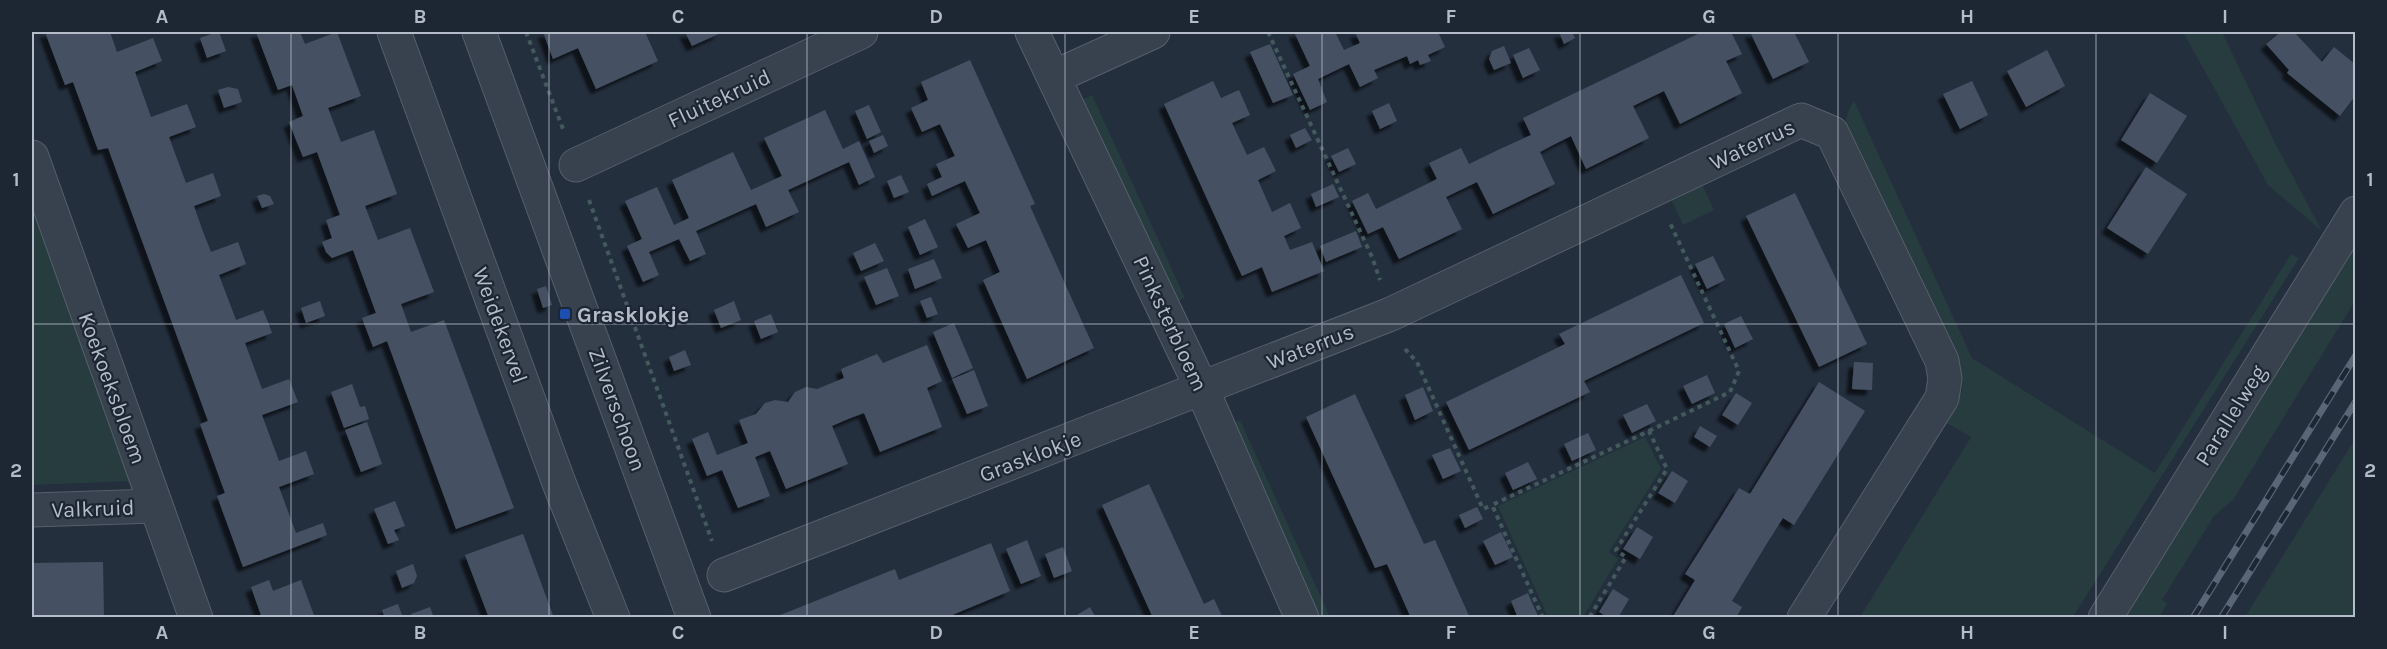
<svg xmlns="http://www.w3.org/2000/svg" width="2387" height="649" viewBox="0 0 2387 649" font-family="Karla,sans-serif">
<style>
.green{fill:#263c3f}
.building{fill:#455162;filter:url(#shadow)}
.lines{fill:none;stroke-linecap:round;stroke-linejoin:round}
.minor-casing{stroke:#565f6c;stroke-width:35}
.path{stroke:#44595c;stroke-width:4;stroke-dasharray:4.5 4.5;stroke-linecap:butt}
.minor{stroke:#38414e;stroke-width:33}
.rail-casing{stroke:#5a6575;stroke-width:7}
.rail{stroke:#1d2633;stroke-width:4.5;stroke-dasharray:14;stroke-linecap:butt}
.grid{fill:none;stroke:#b4bcc9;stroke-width:1.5;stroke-opacity:0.55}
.transit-dot{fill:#1a4fb4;stroke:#1d2633;stroke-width:2}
.labels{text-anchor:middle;stroke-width:4.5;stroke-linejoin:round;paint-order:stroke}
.street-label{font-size:22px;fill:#b4bcc9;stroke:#1d2633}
.poi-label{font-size:22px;font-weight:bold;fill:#b4bcc9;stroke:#1d2633;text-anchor:start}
.neatline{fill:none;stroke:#b4bcc9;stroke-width:2}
.grid-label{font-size:20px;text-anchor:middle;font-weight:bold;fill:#b4bcc9}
</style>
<defs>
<filter id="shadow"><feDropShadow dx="-5.5" dy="5.5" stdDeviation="1.5" flood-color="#0009"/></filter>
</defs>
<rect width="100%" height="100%" fill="#242f3e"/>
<g class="green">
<path d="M2183 32H2222L2275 143 2322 231 2268 185Z"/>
<path d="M1092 95 1185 298 1174 302 1082 100Z"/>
<path d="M1854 101 1972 358 2155 473 2291 254 2299 258 2073 617H1860L1971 437 1943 421 1962 391 1963 380 1847 134C1845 121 1846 112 1854 101Z"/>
<path d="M1701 182 1714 210 1683 225 1670 196Z"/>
<path d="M32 209 131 481 32 485Z"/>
<path d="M2355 239V301L2233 500 2214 516 2162 600 2167 604 2159 617 2121 618Z"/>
<path d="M1240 420 1330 617H1315L1228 425Z"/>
<path d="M1645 437 1661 469 1609 552 1618 559 1583 617H1548L1498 506Z"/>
<path d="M2355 439V617H2245Z"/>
</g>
<g class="building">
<path d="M45 32H110L117 52 153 38 162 61 135 72 151 117 187 104 196 127 169 137 186 183 213 173 221 196 194 206 202 229 211 252 238 242 246 264 219 275 236 320 263 310 268 322 272 333 245 343 262 389 289 379 298 402 262 415 279 461 306 451 314 474 279 487 296 533 323 523 327 535 243 567 217 496 225 493 200 424 208 421 108 148 98 150 73 82 65 85Z"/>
<path d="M217 32H219L226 51 207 58 200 38Z"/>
<path d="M256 32H300L305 44 337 32 361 96 328 108 341 142 374 130 397 194 365 206 378 240 410 228 434 292 401 304 411 332 444 320 514 508 456 529 387 341 373 347 362 318 376 313 353 250 332 258 326 252 322 242 332 238 326 220 340 215 317 152 303 157 296 140 289 122 303 116 292 85 278 90Z"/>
<path d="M543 32H645L658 61 596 89 578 48 553 59Z"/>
<path d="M685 32H723L692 46Z"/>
<path d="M1294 32H1335L1344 50 1360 43 1355 32H1438L1445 47 1428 55 1431 61 1420 65 1418 60 1410 64 1407 56 1374 70 1378 78 1360 87 1349 64 1318 79 1327 102 1310 110 1293 74 1310 66Z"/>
<path d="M1559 32H1572L1575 38 1564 44Z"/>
<path d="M1702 32H1731L1742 54 1726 61 1742 93 1680 124 1664 91 1633 106 1649 138 1586 169 1571 136 1555 144 1540 152 1555 184 1493 214 1477 182 1446 197 1462 229 1399 259 1383 227 1368 234 1352 201 1368 193 1376 209 1437 179 1429 163 1461 148 1469 164 1500 149 1531 135 1523 118Z"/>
<path d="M1750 32H1794L1809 62 1773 79Z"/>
<path d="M2281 32H2294L2322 62 2334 47 2355 64V96L2340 116 2287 73 2289 70 2266 44Z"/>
<path d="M1270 44 1293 95 1273 103 1250 52Z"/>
<path d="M1504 46 1511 63 1494 70 1489 59 1492 51Z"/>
<path d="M1529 48 1540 70 1523 78 1513 55Z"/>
<path d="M2047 50 2065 86 2026 107 2007 71Z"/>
<path d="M970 60 1035 204 1030 206 1094 348 1027 379 983 280 1000 272 986 240 968 248 956 224 980 213 965 181 932 196 927 184 942 177 936 164 955 156 940 124 922 132 911 108 928 100 921 82Z"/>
<path d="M1213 81 1221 98 1239 90 1250 115 1232 123 1247 155 1264 147 1276 171 1258 180 1272 212 1290 203 1301 228 1284 236 1290 250 1312 242 1324 271 1272 292 1262 267 1242 276 1164 104Z"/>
<path d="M1972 81 1988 115 1960 129 1943 94Z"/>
<path d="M228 87 238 89 242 102 224 108 218 90Z"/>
<path d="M2150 93 2187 116 2157 163 2121 140Z"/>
<path d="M1389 103 1397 121 1380 129 1372 111Z"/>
<path d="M869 105 881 132 867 139 855 111Z"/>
<path d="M825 110 843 149 859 141 875 177 859 185 849 162 788 190 799 212 766 227 756 204 696 231 706 254 690 261 679 239 649 252 659 275 643 282 627 246 642 239 625 201 657 187 674 225 689 218 672 180 733 152 751 190 782 176 764 138Z"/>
<path d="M1305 128 1312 140 1296 148 1290 135Z"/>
<path d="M883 135 888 146 874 153 869 141Z"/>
<path d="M1348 148 1356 164 1339 172 1331 156Z"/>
<path d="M2146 167 2187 194 2148 254 2107 228Z"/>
<path d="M901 175 909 192 894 198 887 181Z"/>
<path d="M1333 184 1339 197 1316 207 1311 194Z"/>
<path d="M1795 193 1867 344 1819 367 1746 216Z"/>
<path d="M264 194 270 196 274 204 262 208 257 196Z"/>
<path d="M925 219 938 247 920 255 908 227Z"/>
<path d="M1356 231 1362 247 1326 262 1320 246Z"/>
<path d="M875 243 884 261 861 271 853 253Z"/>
<path d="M1713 256 1725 280 1707 289 1695 264Z"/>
<path d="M934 259 942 278 915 289 908 269Z"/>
<path d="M887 268 899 296 876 305 864 277Z"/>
<path d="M1681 275 1704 323 1584 381 1590 392 1469 450 1446 402 1565 344 1559 334Z"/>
<path d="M546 286 552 305 543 308 537 289Z"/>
<path d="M931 297 938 314 927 318 920 301Z"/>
<path d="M320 301 325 316 306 323 301 308Z"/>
<path d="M734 301 741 320 721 328 714 310Z"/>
<path d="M771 314 778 332 761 339 754 321Z"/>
<path d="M1741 316 1753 339 1735 348 1724 324Z"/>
<path d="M954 323 973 368 952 378 933 332Z"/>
<path d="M927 345 942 381 927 388 942 427 880 452 864 413 848 419 832 426 848 464 786 489 770 451 755 457 770 496 738 508 722 470 707 476 692 439 708 432 717 455 748 443 739 420 756 414 765 403 775 400 788 402 795 392 806 387 817 389 844 378 841 369 877 354 883 363Z"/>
<path d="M685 350 691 365 674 371 669 357Z"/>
<path d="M1854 362 1873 363 1872 390 1852 389Z"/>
<path d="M974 370 988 406 967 414 952 379Z"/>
<path d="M1707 375 1715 393 1692 404 1683 386Z"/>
<path d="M1819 382 1865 411 1794 525 1783 518 1766 545 1732 601 1742 607 1736 618H1672L1695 580 1685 574 1721 517 1739 488 1750 494Z"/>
<path d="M352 384 360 407 365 406 369 419 344 428 331 392Z"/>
<path d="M1423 387 1433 411 1415 420 1405 395Z"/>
<path d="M1736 393 1752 403 1738 425 1722 415Z"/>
<path d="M1355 394 1424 544 1435 540 1470 618H1411L1387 564 1375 568 1306 417Z"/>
<path d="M1647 404 1656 421 1632 433 1623 415Z"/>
<path d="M367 422 382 464 361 472 345 430Z"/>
<path d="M1700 426 1717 436 1710 447 1694 437Z"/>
<path d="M1588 433 1596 450 1572 461 1564 444Z"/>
<path d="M1450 448 1461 471 1443 479 1432 455Z"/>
<path d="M1528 462 1537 479 1513 490 1505 473Z"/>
<path d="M1672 471 1688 481 1675 503 1658 493Z"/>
<path d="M1149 484 1204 604 1214 599 1223 618H1153L1102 505Z"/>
<path d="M395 501 405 526 394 530 399 540 388 544 374 509Z"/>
<path d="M1477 507 1483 519 1465 528 1459 515Z"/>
<path d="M1637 527 1653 537 1640 559 1623 549Z"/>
<path d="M1501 532 1513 557 1495 565 1483 541Z"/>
<path d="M523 534 554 618H489L465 555Z"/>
<path d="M1027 540 1041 576 1021 584 1006 549Z"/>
<path d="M991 543 1010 591 945 618H773L895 569 899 580Z"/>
<path d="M1063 547 1072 571 1054 578 1045 554Z"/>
<path d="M103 562 104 618H32V563Z"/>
<path d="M413 564 417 576 414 583 402 588 396 571Z"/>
<path d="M269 580 273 591 301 580 315 618H262L251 587Z"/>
<path d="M1613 589 1629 599 1618 618H1609L1599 612Z"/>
<path d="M1528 593 1533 605 1539 618H1518L1511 601Z"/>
<path d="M398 604 403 618H385L382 610Z"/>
<path d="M430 607 434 618H413L411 614Z"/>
<path d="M1090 607 1096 618H1072Z"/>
</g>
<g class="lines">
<g class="minor-casing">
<g id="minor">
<path d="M394 32 559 483 613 618"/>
<path d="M479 32 694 618"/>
<path d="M1032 32 1202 389 1302 618"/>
<path d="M1054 77 1153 32"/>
<path d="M32 157 196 618"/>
<path d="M576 165 861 32"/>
<path d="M32 510 155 506"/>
<path d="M724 575 1391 314 1801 120 1832 133 1942 361 1945 379 1942 398 1804 618"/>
<path d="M2105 618 2356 213"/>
</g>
</g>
<g class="path">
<path d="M526 32 563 129"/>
<path d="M1268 32 1372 257 1380 280"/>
<path d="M589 200 712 541"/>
<path d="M1405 349 1417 362 1483 509 1492 505"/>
<path d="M1649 431 1730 392 1739 371 1670 223"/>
<path d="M1543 618 1492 505 1649 431 1667 469 1616 550 1626 557 1589 618"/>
</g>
<use href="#minor" class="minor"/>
<g class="rail-casing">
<g id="rail">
<path d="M2193 618 2356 355"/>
<path d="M2221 618 2356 401"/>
</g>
</g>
<use href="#rail" class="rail"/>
</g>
<path class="grid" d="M291 32V618M549 32V618M807 32V618M1065 32V618M1322 32V618M1580 32V618M1838 32V618M2096 32V618M32 324H2356"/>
<rect class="transit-dot" x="559" y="308" width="12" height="12" rx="3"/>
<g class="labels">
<g class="street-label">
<text transform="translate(719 98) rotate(-25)" y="8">Fluitekruid</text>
<text transform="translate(1752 144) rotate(-25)" y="8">Waterrus</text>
<text transform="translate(1171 323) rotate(65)" y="8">Pinksterbloem</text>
<text transform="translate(501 325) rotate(70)" y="8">Weidekervel</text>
<text transform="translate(1310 346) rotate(-21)" y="8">Waterrus</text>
<text transform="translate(113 388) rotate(70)" y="8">Koekoeksbloem</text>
<text transform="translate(618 409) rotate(70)" y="8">Zilverschoon</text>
<text transform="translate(2230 415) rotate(-58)" y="8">Parallelweg</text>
<text transform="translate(1030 456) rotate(-21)" y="8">Grasklokje</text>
<text transform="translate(93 508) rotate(-2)" y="8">Valkruid</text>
</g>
<g class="poi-label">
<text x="577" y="322">Grasklokje</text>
</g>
</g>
<rect width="2387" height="649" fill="none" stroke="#1d2633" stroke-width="66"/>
<rect x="33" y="33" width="2321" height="583" class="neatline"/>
<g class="grid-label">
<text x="162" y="23">A</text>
<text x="420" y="23">B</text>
<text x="678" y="23">C</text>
<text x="936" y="23">D</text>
<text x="1194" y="23">E</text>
<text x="1451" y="23">F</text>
<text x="1709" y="23">G</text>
<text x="1967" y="23">H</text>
<text x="2225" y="23">I</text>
<text x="16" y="186">1</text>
<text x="2370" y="186">1</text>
<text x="16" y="477">2</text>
<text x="2370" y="477">2</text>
<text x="162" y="639">A</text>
<text x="420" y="639">B</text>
<text x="678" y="639">C</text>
<text x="936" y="639">D</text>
<text x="1194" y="639">E</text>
<text x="1451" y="639">F</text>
<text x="1709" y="639">G</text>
<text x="1967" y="639">H</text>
<text x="2225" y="639">I</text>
</g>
</svg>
